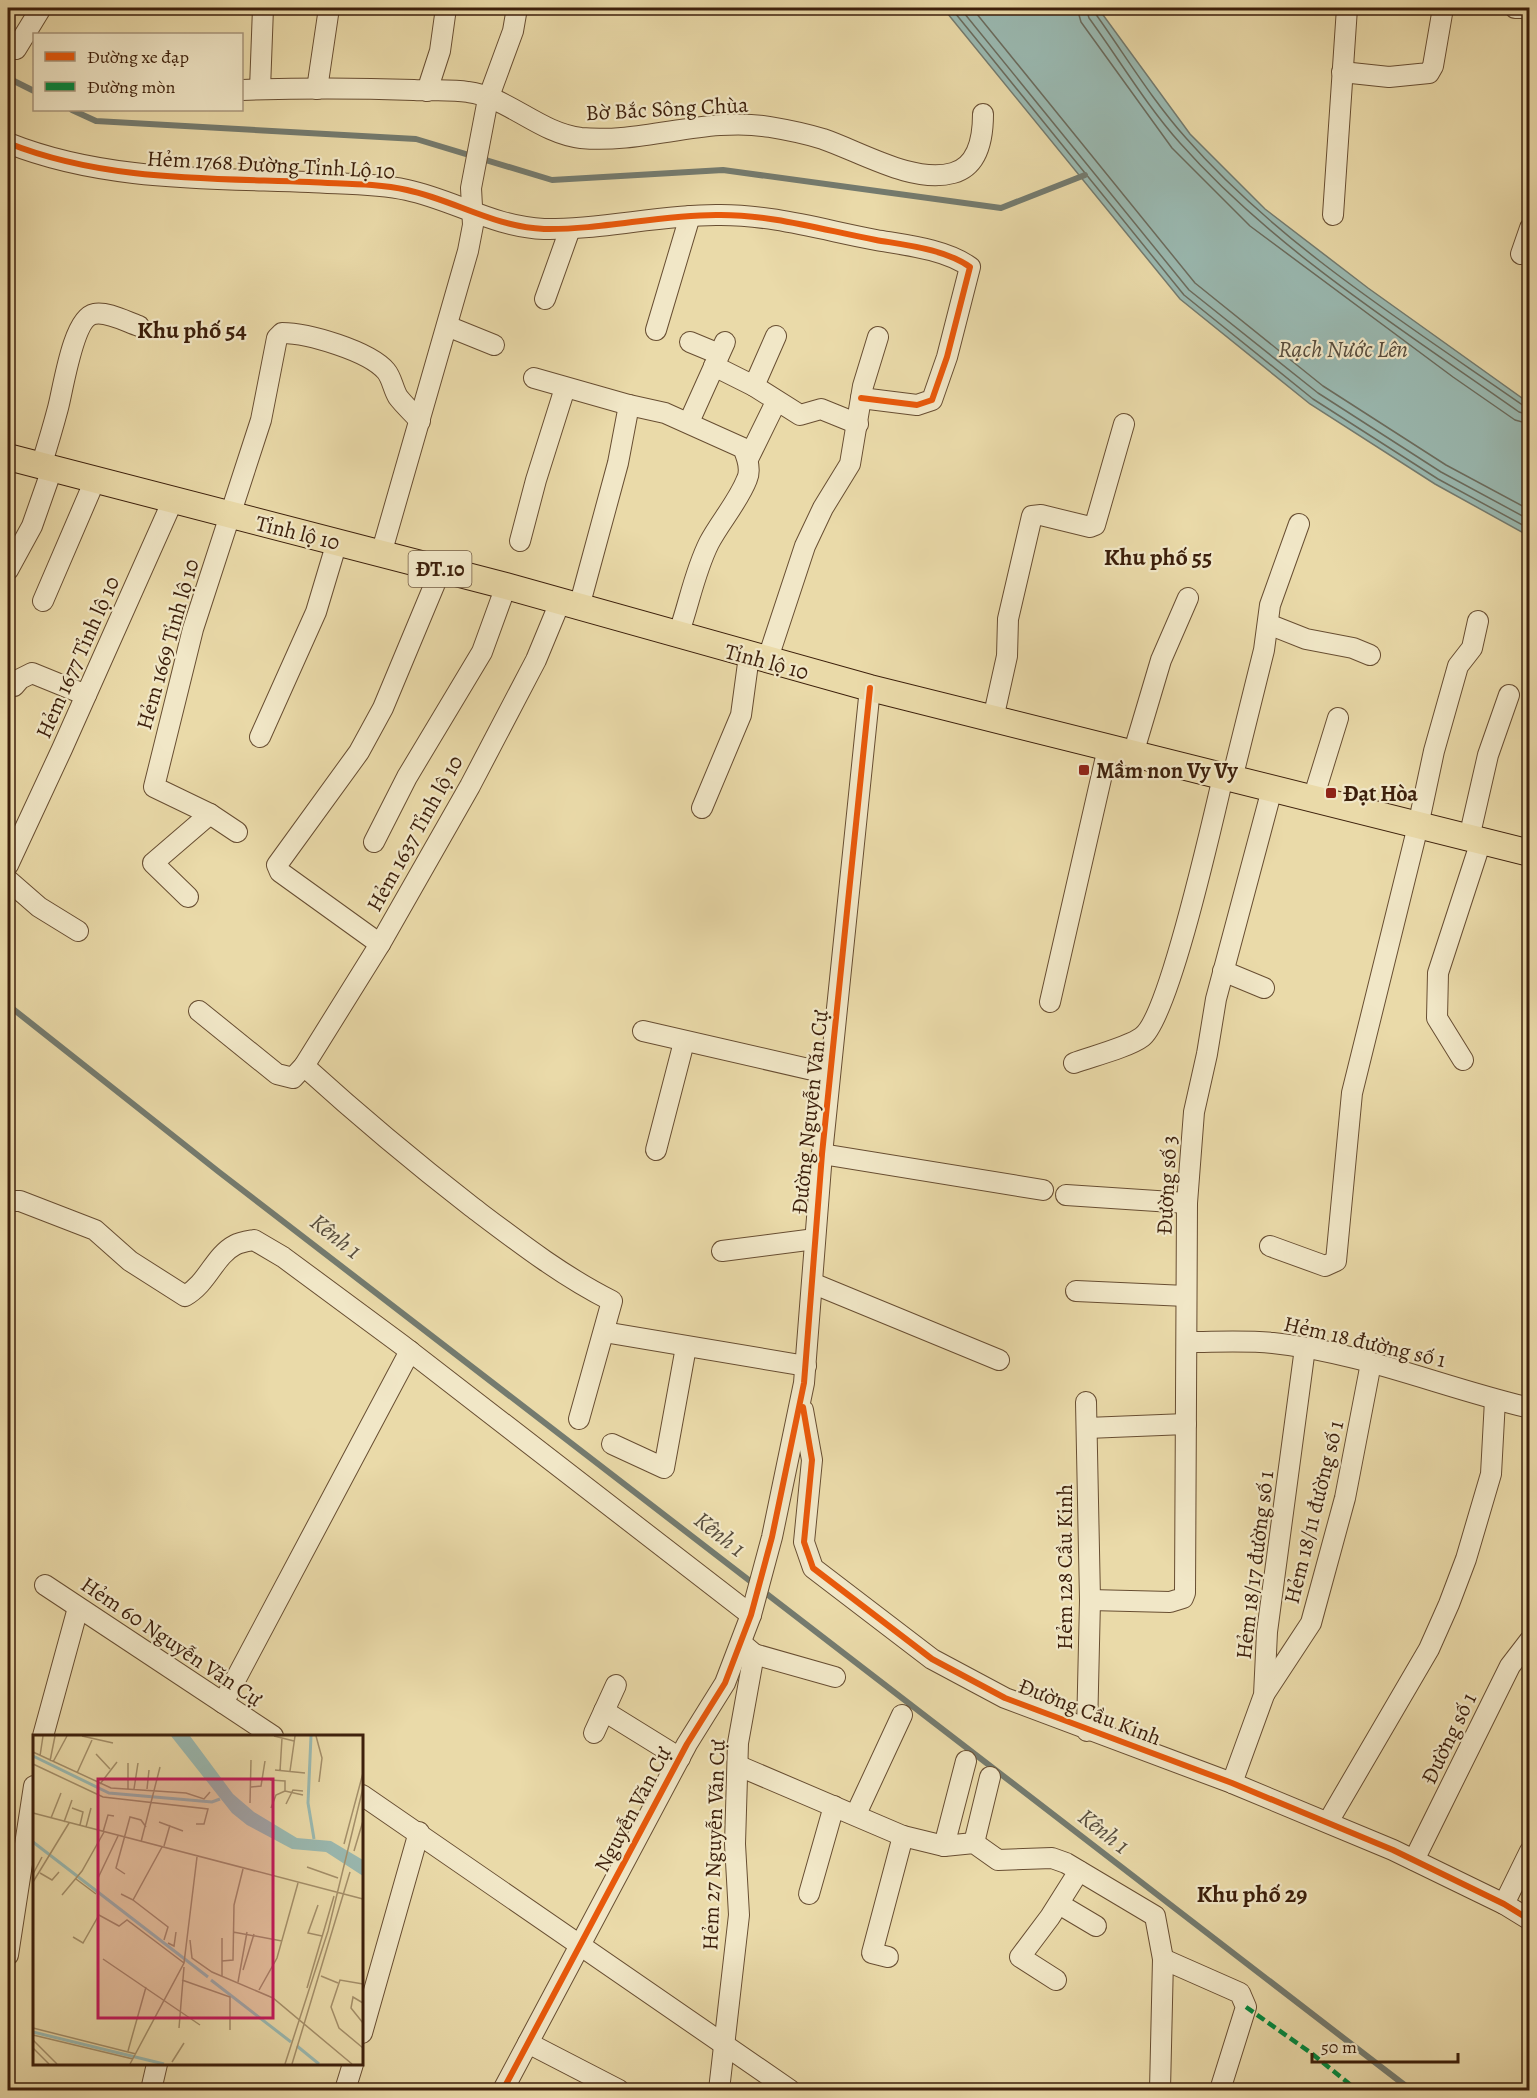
<svg xmlns="http://www.w3.org/2000/svg" width="1537" height="2098" viewBox="0 0 1537 2098" font-family="Alegreya,serif">
<style>
.water{fill:#9ab9b1;stroke:#747b6f;stroke-width:1.5}
.lines{fill:none;stroke-linecap:round;stroke-linejoin:round}
.shore{stroke:#6b6c5e;stroke-width:1.5}
.stream{stroke:#747b6f;stroke-width:6}
.minor-casing{stroke:#684e32;stroke-width:22}
.major-casing{stroke:#3c1f0b;stroke-width:28}
.minor{stroke:#f1e7c7;stroke-width:20}
.major{stroke:#eadaa9;stroke-width:26}
.quiet{stroke:#00873e;stroke-width:4.5;stroke-dasharray:9 4.5;stroke-linecap:butt}
.cycleway-casing{stroke:#f1e7c7;stroke-width:10}
.cycleway{stroke:#e8590c;stroke-width:6}
.poi-dot{fill:#8f2418;stroke:#f1e7c7;stroke-width:2}
.labels{text-anchor:middle;stroke-width:4.5;stroke-linejoin:round;paint-order:stroke}
.shield{fill:#f1e7c7;stroke:#725b43;stroke-width:1.5}
.shield-label{font-size:21px;font-weight:bold;fill:#3c1f0b}
.street-label{font-size:22px;fill:#3c1f0b;stroke:#f1e7c7}
.poi-label{font-size:22px;font-weight:bold;fill:#3c1f0b;stroke:#f1e7c7;text-anchor:start}
.neighbourhood-label{font-size:24px;font-weight:bold;fill:#3c1f0b;stroke:#f1e7c7}
.water-label{font-size:24px;font-style:italic;fill:#584d3d;stroke:#f1e7c7}
.inset-river{fill:none;stroke:#9ab9b1;stroke-width:3}
.inset-road{fill:none;stroke:#a48f6a;stroke-width:1.5}
.view{fill:#c2185b;fill-opacity:0.15;stroke:#c2185b;stroke-width:3}
.inset-edge{fill:none;stroke:#3c1f0b;stroke-width:3}
</style>
<rect width="100%" height="100%" fill="#eadaa9"/>
<filter id="stains"><feTurbulence type="fractalNoise" baseFrequency=".00333" numOctaves="4"/><feColorMatrix values="0 0 0 0 .2 0 0 0 0 .09 0 0 0 0 .02 0 0 0 .5 -.17"/></filter>
<radialGradient id="worn" r=".72"><stop offset=".6" stop-color="#630" stop-opacity="0"/><stop offset="1" stop-color="#630" stop-opacity=".3"/></radialGradient>
<path class="water" d="M943 8H1098L1190 134 1265 209 1368 288 1529 403V536L1435 484 1310 404 1180 299Z"/>
<g class="lines">
<g class="shore">
<path d="M951 8 1184 295 1313 399 1438 479 1530 529"/>
<path d="M960 8 1189 290 1318 393 1441 472 1530 520"/>
<path d="M972 8 1195 283 1323 386 1446 465 1530 510"/>
<path d="M1077 8 1081 22 1172 148 1250 226 1453 377 1515 420 1530 424"/>
<path d="M1086 8 1089 18C1119 59 1146 105 1180 143 1275 250 1403 330 1519 412L1530 415"/>
<path d="M1093 8 1095 13C1125 55 1152 100 1186 138 1280 245 1408 325 1524 406L1530 407"/>
</g>
<g class="stream">
<path d="M8 78 34 91"/>
<path d="M72 110 96 121 416 139 552 180 723 170 1001 208 1085 175"/>
<path d="M8 1005 219 1172 1411 2090"/>
</g>
<g class="minor-casing">
<g id="minor">
<path d="M1515 8H1530"/>
<path d="M16 49 41 8"/>
<path d="M1342 72 1389 77 1429 73 1433 66 1443 8"/>
<path d="M260 89 263 8"/>
<path d="M317 89 329 8"/>
<path d="M242 90C299 88 356 88 414 90 432 91 451 89 468 92 508 97 539 133 581 138 644 144 707 116 770 127 788 130 807 134 823 139 861 152 913 184 953 173 979 166 983 136 983 114"/>
<path d="M427 91 440 51 446 8"/>
<path d="M8 143C103 181 207 178 309 182 341 184 376 183 407 190 454 200 494 227 544 229 601 230 658 215 716 215 770 214 823 230 876 240 905 245 945 249 970 267L947 357 932 400 917 405 861 398"/>
<path d="M1333 215 1347 8"/>
<path d="M1521 254 1530 228"/>
<path d="M545 299 570 229"/>
<path d="M447 326 494 345"/>
<path d="M656 330 690 216"/>
<path d="M776 336 754 386 800 415 821 409 858 424"/>
<path d="M690 342 719 354"/>
<path d="M714 366 754 386"/>
<path d="M534 378 629 405 665 413 743 448C747 457 751 470 747 479 738 502 720 522 709 543 694 573 689 605 678 635"/>
<path d="M689 422 725 342"/>
<path d="M748 459 776 402"/>
<path d="M41 466C47 447 53 427 58 408 63 390 73 318 94 314 107 311 127 322 139 326"/>
<path d="M520 541 536 480 565 388"/>
<path d="M381 554 468 251 473 225 471 188 488 99 513 31 517 8"/>
<path d="M8 570 32 526 52 469"/>
<path d="M43 601 95 480"/>
<path d="M579 607 618 463 629 405"/>
<path d="M1268 624 1306 639 1353 648 1370 655"/>
<path d="M767 661 805 546 823 508 850 464 863 386 878 337"/>
<path d="M14 686 20 679 32 673 86 695"/>
<path d="M993 719 1007 656 1008 619 1032 516 1041 515 1090 527 1095 525 1124 424"/>
<path d="M260 737 316 612 337 542"/>
<path d="M1133 754 1161 660 1188 598"/>
<path d="M1232 779 1264 650 1270 605 1299 524"/>
<path d="M1313 799 1338 718"/>
<path d="M702 808 741 715 749 656"/>
<path d="M237 832 210 814 154 787 193 629 261 420 277 338 282 333C308 333 369 351 386 371 392 378 393 389 398 397 404 405 413 413 420 421"/>
<path d="M1469 838 1488 755 1509 695"/>
<path d="M374 842 407 777 482 652 506 586"/>
<path d="M8 865 62 749 173 500"/>
<path d="M8 880 39 907 78 931"/>
<path d="M188 897 153 863 210 814"/>
<path d="M380 944 280 872 277 865 359 752 383 708 441 569"/>
<path d="M1223 971 1264 988"/>
<path d="M1050 1002 1108 748"/>
<path d="M199 1011 277 1074 293 1078 304 1066 380 944 470 786 536 660 560 602"/>
<path d="M643 1031 830 1074"/>
<path d="M1463 1060 1437 1018 1438 973 1481 841"/>
<path d="M1074 1063C1090 1057 1129 1047 1142 1037 1169 1017 1213 819 1223 777"/>
<path d="M304 1066C358 1115 414 1162 472 1207 517 1241 562 1276 612 1301L579 1419"/>
<path d="M656 1150 684 1042"/>
<path d="M822 1154 1043 1190"/>
<path d="M1066 1195 1187 1203"/>
<path d="M8 1201H20L95 1230 130 1261 185 1296C208 1283 214 1256 235 1245 240 1242 248 1241 254 1240L283 1257 402 1345 751 1615"/>
<path d="M1270 1246 1325 1266 1336 1261 1352 1093 1418 826 1434 751 1458 666 1472 648 1478 621"/>
<path d="M722 1251 815 1239"/>
<path d="M812 1283 999 1360"/>
<path d="M1076 1291 1186 1296"/>
<path d="M604 1332 806 1366"/>
<path d="M1187 1342C1215 1342 1245 1340 1273 1343 1361 1352 1444 1388 1530 1408"/>
<path d="M1086 1402 1090 1600 1087 1731"/>
<path d="M803 1410 812 1460 804 1542 813 1568 932 1659 1005 1698 1232 1783 1393 1850 1504 1904 1530 1920"/>
<path d="M1087 1428 1186 1424"/>
<path d="M612 1444 664 1468 686 1347"/>
<path d="M45 1585 273 1736"/>
<path d="M1090 1600 1170 1602 1183 1598 1185 1593 1187 1203 1194 1112 1207 1054 1216 999 1272 789"/>
<path d="M754 1654 835 1677"/>
<path d="M1265 1693 1311 1623 1345 1498 1371 1363"/>
<path d="M223 1703 410 1351"/>
<path d="M604 1711 680 1758"/>
<path d="M594 1733 616 1685"/>
<path d="M43 1736 78 1608"/>
<path d="M739 1766 903 1836 944 1846 974 1843 998 1860 1052 1858 1066 1863 1155 1916 1163 1959 1160 2090"/>
<path d="M1232 1783 1264 1695 1267 1632 1305 1348"/>
<path d="M362 1795 790 2090"/>
<path d="M856 1814 902 1715"/>
<path d="M1328 1822 1429 1649 1449 1604 1466 1559 1491 1474 1495 1400"/>
<path d="M974 1843 990 1777"/>
<path d="M944 1846 966 1761"/>
<path d="M1414 1860 1510 1666 1530 1640"/>
<path d="M809 1894 834 1806"/>
<path d="M1059 1904 1096 1926"/>
<path d="M1504 1904 1530 1851"/>
<path d="M8 1955 34 1786"/>
<path d="M888 1957 872 1953 903 1836"/>
<path d="M1163 1959 1240 1993 1246 2007 1220 2090"/>
<path d="M1056 1980 1020 1957 1050 1917 1079 1871"/>
<path d="M362 2033 419 1832"/>
<path d="M528 2043 619 2090"/>
<path d="M151 2090 157 2064"/>
<path d="M345 2090 353 2064"/>
<path d="M503 2090 687 1744 725 1683 751 1615 772 1537 804 1383 822 1154 870 688"/>
<path d="M719 2090 739 1915 735 1844 738 1743 754 1654 741 1643"/>
</g>
</g>
<g class="major-casing">
<path id="major" d="M8 457 506 586 870 688 1530 853"/>
</g>
<use href="#minor" class="minor"/>
<use href="#major" class="major"/>
<path class="quiet" d="M1246 2007 1311 2053 1357 2090"/>
<g class="cycleway-casing">
<g id="cycleway">
<path d="M8 143C103 181 207 178 309 182 341 184 376 183 407 190 454 200 494 227 544 229 601 230 658 215 716 215 770 214 823 230 876 240 905 245 945 249 970 267L947 357 932 400 917 405 861 398"/>
<path d="M803 1407 812 1460 804 1542 813 1568 932 1659 1005 1698 1232 1783 1393 1850 1504 1904 1530 1920"/>
<path d="M503 2090 687 1744 725 1683 751 1615 772 1537 804 1383 822 1154 870 688"/>
</g>
</g>
<use href="#cycleway" class="cycleway"/>
</g>
<g class="poi-dot">
<rect x="1078" y="764" width="12" height="12" rx="3"/>
<rect x="1325" y="787" width="12" height="12" rx="3"/>
</g>
<g class="labels">
<rect class="shield" x="408.5" y="551" width="63" height="36" rx="4.5"/>
<g class="shield-label">
<text x="440" y="576">ĐT.10</text>
</g>
<g class="street-label">
<text transform="translate(667 108) rotate(-3)" y="8">Bờ Bắc Sông Chùa</text>
<text transform="translate(271 164) rotate(3)" y="8">Hẻm 1768 Đường Tỉnh Lộ 10</text>
<text transform="translate(298 532) rotate(14)" y="8">Tỉnh lộ 10</text>
<text transform="translate(167 644) rotate(-74)" y="8">Hẻm 1669 Tỉnh lộ 10</text>
<text transform="translate(77 657) rotate(-66)" y="8">Hẻm 1677 Tỉnh lộ 10</text>
<text transform="translate(767 661) rotate(15)" y="8">Tỉnh lộ 10</text>
<text transform="translate(414 833) rotate(-61)" y="8">Hẻm 1637 Tỉnh lộ 10</text>
<text transform="translate(809 1112) rotate(-84)" y="8">Đường Nguyễn Văn Cự</text>
<text transform="translate(1166 1185) rotate(-87)" y="8">Đường số 3</text>
<text transform="translate(1365 1341) rotate(13)" y="8">Hẻm 18 đường số 1</text>
<text transform="translate(1313 1512) rotate(-76)" y="8">Hẻm 18/11 đường số 1</text>
<text transform="translate(1254 1565) rotate(-83)" y="8">Hẻm 18/17 đường số 1</text>
<text transform="translate(1064 1567) rotate(-90)" y="8">Hẻm 128 Cầu Kinh</text>
<text transform="translate(172 1641) rotate(34)" y="8">Hẻm 60 Nguyễn Văn Cự</text>
<text transform="translate(1090 1711) rotate(21)" y="8">Đường Cầu Kinh</text>
<text transform="translate(1448 1738) rotate(-64)" y="8">Đường số 1</text>
<text transform="translate(632 1809) rotate(-62)" y="8">Nguyễn Văn Cự</text>
<text transform="translate(713 1845) rotate(-88)" y="8">Hẻm 27 Nguyễn Văn Cự</text>
</g>
<g class="poi-label">
<text x="1096" y="778">Mầm non Vy Vy</text>
<text x="1343" y="801">Đạt Hòa</text>
</g>
<g class="neighbourhood-label">
<text x="192" y="338">Khu phố 54</text>
<text x="1158" y="565">Khu phố 55</text>
<text x="1252" y="1902">Khu phố 29</text>
</g>
<g class="water-label">
<text x="1343" y="357">Rạch Nước Lên</text>
<text transform="translate(336 1236) rotate(38)" y="8">Kênh 1</text>
<text transform="translate(720 1534) rotate(38)" y="8">Kênh 1</text>
<text transform="translate(1104 1831) rotate(38)" y="8">Kênh 1</text>
</g>
</g>
<g transform="translate(33 1735)">
<rect width="330" height="330" fill="#eadaa9"/>
<path d="M138 1H157L200 59 221 77 264 103 298 106 330 125V141L293 117 259 114 214 90 199 78Z" fill="#9ab9b1"/>
<path class="inset-river" d="M278 1 275 68 281 104M0 21 76 58 179 67 187 64M0 107 175 242M178 245 258 307M0 297 131 329M264 311 286 329"/>
<path class="inset-road" d="M49 1 80 8M241 1 261 6M283 1 289 23 286 47M0 17 78 53 153 58 171 64 177 57M63 19 77 34M7 21 10 1M17 26 22 1M20 27 34 1M0 29 70 62 175 74 171 89H163M242 35 272 38M247 36 249 3M257 36 262 1M44 38 59 5M237 45 252 46V56M67 49 84 27M218 52 228 51 232 26M95 54V28M101 54 105 28M114 54 116 35M252 56 270 60M217 68 218 25M253 69 260 55 270 56M39 73 50 77 47 90M238 73 243 60 252 56M0 78 330 164M18 83 28 58M31 87 39 65M126 87 150 96M53 92 58 73M70 97 75 80 81 81M108 107 127 32M311 109 330 38M131 111 137 90M321 116 330 86M274 132 305 143M7 138 19 145 26 137M0 139 9 122M92 139 83 133 97 82 108 85 113 92M65 143 85 101M43 144 63 159M0 147 36 88M88 159 100 165 129 112M29 160 49 136 71 97M100 165 135 192 131 205M285 170 275 198 289 201M200 197 249 206M40 202 50 208 66 180 86 191 94 185 151 228M189 203V241M157 205 159 223 179 237 240 263 319 329M135 208 141 211 143 197M70 224 167 290M189 226 200 225 201 170 210 134M210 235 221 199M288 241 305 248M149 245 197 262V295M205 247 214 197M330 249 307 245 298 272 306 293 330 313M274 253 301 161M226 255 244 223 265 148M330 268 320 262 318 273 330 288M0 293 103 319M146 293 151 232M0 300 100 324M0 305 24 329M0 313 16 329M95 316 113 252M139 327 151 308M97 329 151 228 164 122M252 329 295 196 330 53M259 329 317 137"/>
<path class="view" d="M65 44H240V283H65Z"/>
<rect width="330" height="330" class="inset-edge"/>
</g>
<rect width="1537" height="2098" fill="none" stroke="#eadaa9" stroke-width="30"/>
<rect x="9" y="9" width="1519" height="2080" fill="none" stroke="#3c1f0b" stroke-width="3"/>
<rect x="15" y="15" width="1507" height="2068" fill="none" stroke="#3c1f0b" stroke-width="1.5"/>
<rect x="33" y="33" width="210" height="78" fill="#f1e7c7" stroke="#a9977c" stroke-width="1.5"/>
<rect x="45" y="52" width="30" height="9" fill="#e8590c" stroke="#a9977c" stroke-width="1.5"/>
<text x="87" y="63" font-size="18" fill="#3c1f0b">Đường xe đạp</text>
<rect x="45" y="82" width="30" height="9" fill="#00873e" stroke="#a9977c" stroke-width="1.5"/>
<text x="87" y="93" font-size="18" fill="#3c1f0b">Đường mòn</text>
<path d="M1312 2053v9h146v-9" fill="none" stroke="#3c1f0b" stroke-width="3"/>
<text x="1321" y="2053" font-size="18" fill="#3c1f0b" stroke="#f1e7c7" stroke-width="4.5" paint-order="stroke">50 m</text>
<rect width="100%" height="100%" filter="url(#stains)"/>
<rect width="100%" height="100%" fill="url(#worn)"/>
</svg>
